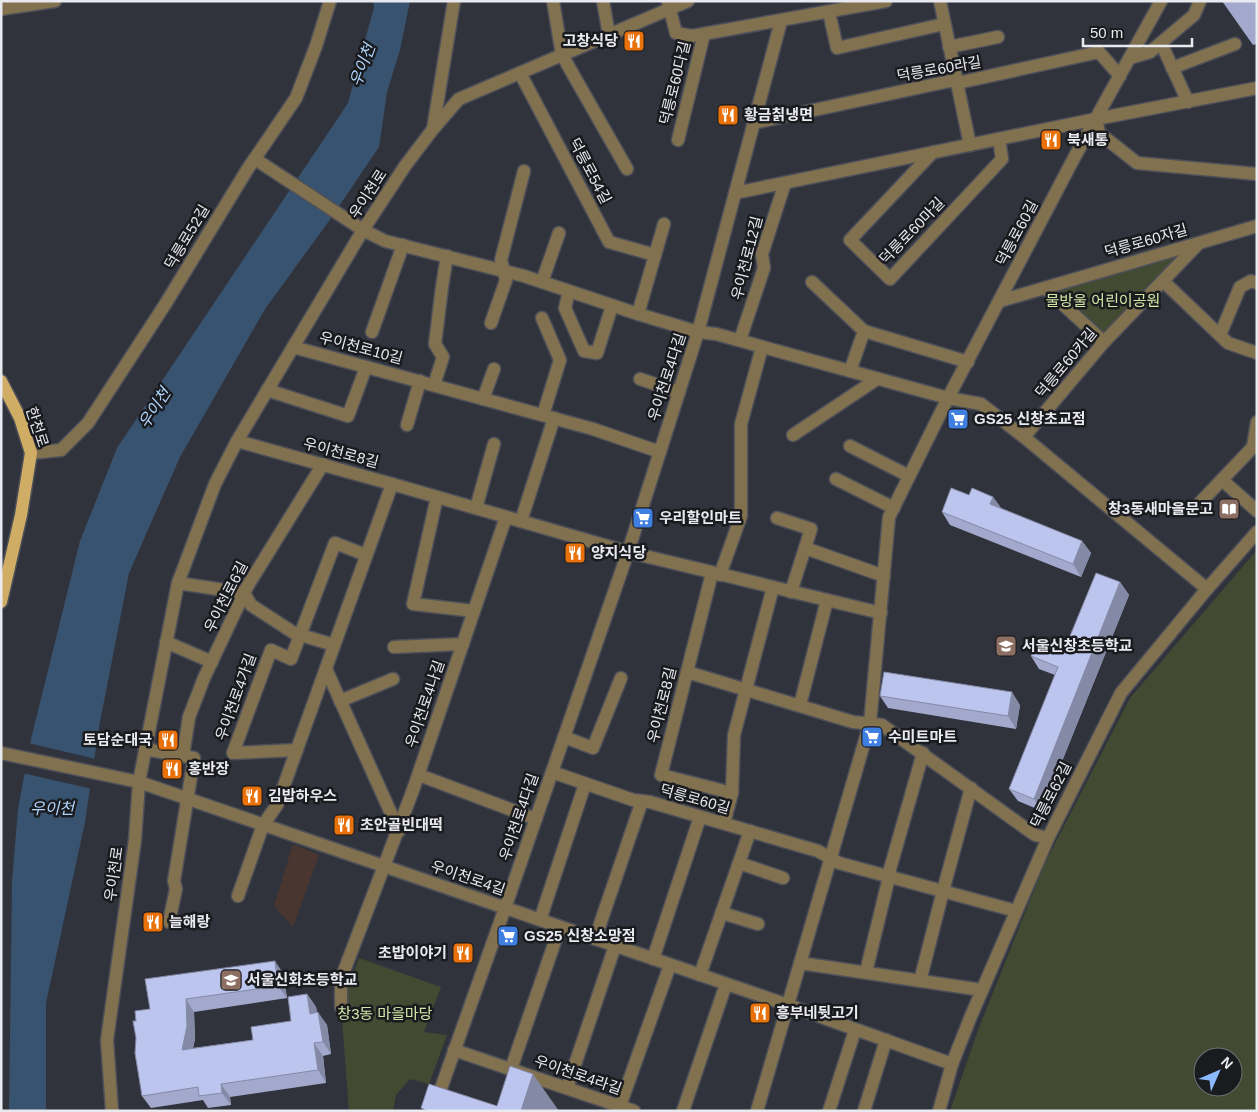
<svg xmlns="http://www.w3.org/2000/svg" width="1258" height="1112" viewBox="0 0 1258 1112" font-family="Helvetica,'Noto Sans KR',sans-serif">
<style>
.industrial{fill:#4a3630}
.green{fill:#424a32;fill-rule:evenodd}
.water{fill:#38536f}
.pier{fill:#31333c}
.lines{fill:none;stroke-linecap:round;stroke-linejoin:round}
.minor-casing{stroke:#4e5059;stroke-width:15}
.major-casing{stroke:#4e5059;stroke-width:15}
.minor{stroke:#82714f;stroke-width:12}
.major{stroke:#d0ad65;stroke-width:12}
.wall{fill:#a2a9cc}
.shaded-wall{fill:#848aa6}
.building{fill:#bcc5ed;stroke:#848aa6}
.labels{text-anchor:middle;stroke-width:5;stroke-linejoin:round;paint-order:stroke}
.poi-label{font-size:15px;font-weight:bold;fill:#e9eaf0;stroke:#1a1b1f;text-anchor:start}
.street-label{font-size:15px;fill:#e9eaf0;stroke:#1a1b1f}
.park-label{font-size:15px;fill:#d2e7a7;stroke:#1a1b1f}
.water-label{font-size:16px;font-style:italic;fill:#afd5fd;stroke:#1a1b1f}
</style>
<rect width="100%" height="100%" fill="#31333c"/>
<path class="industrial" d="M293 844 319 855 293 927 274 906Z"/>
<g class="green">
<path d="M1192 247 1104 339 1049 289Z"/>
<path d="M1257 550V1111H950L978 1030 1044 865 1130 698ZM1203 1057H1233V1087H1203Z"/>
<path d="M359 958 441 987 424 1032 447 1035 429 1084 410 1079 396 1095 393 1111H349L341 1007Z"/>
</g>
<path class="water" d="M373 1H410L400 50 387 92 379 147 329 221 265 309 180 457 129 573 99 727 85 822 46 1003V1111H9L12 882 18 809 31 739 80 541 117 448 348 103 374 7Z"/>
<path class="pier" d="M28 743 96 759 92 789 22 773Z"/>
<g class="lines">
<g class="minor-casing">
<g id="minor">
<path d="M553 1 562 55 627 169"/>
<path d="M603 1 609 35"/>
<path d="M940 1 970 145"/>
<path d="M668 2 676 33 692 36 886 1"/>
<path d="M1 9 55 1"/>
<path d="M829 12 837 48 944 24"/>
<path d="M1161 43 1188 102"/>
<path d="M949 47 998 37"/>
<path d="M1130 58 1150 52 1194 15 1200 1"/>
<path d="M1172 68 1235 44"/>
<path d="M520 73 609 242 655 255"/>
<path d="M1096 119 1099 133 1137 163 1257 174"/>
<path d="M753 123 950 81 962 82 1099 52 1120 76"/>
<path d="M433 129 454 1"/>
<path d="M678 140 704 34"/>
<path d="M933 152 850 240 890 279 1002 159 999 139"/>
<path d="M255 159 363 230 385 241 524 276 638 314 698 332 716 334 948 398 981 404 1024 437 1207 589"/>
<path d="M735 193 1096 119 1257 88"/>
<path d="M1163 281 1228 343 1257 353"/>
<path d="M542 282 559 233"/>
<path d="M812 282 864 331 968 362"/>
<path d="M1045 288 1104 342"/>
<path d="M569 291 565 308 584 351 597 353 612 306"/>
<path d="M1000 301 1257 226"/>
<path d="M638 314 664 224"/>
<path d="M542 318 560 360 543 415"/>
<path d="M491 323 506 280 501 260 524 171"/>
<path d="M372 332 403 245"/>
<path d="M1220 335 1240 287 1251 281 1257 283"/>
<path d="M740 340 764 268 762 254 785 183"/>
<path d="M293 347 593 429 660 452"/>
<path d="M850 371 864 331"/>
<path d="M640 379 679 392"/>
<path d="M434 385 443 357 435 344 442 287 447 256"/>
<path d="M267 390 348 416 366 367"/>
<path d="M483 399 494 369"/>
<path d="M407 425 420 381"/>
<path d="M793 435 877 379"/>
<path d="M1024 437 1104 342 1198 244"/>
<path d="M237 441 392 484 628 552 881 613"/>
<path d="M850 446 909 476"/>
<path d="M31 453 61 450 88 423 166 303 247 170 296 98 316 46 330 1"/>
<path d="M836 479 894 508"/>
<path d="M1222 480 1257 511"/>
<path d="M437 497 413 604 474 611"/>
<path d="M1197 506 1253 447 1257 422"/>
<path d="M476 508 494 444"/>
<path d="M777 518 811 529 791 592"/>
<path d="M521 521 554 418"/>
<path d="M805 548 884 576"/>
<path d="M712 573 661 775 732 793"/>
<path d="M720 575 741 516V424L762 347"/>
<path d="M178 583 244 593 251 605 294 633 334 645"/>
<path d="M166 642 212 662"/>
<path d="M394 647 463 644"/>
<path d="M326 669 399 831"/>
<path d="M687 672 853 722 882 725 1035 835 1048 838"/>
<path d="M340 701 393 679"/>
<path d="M800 705 827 600"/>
<path d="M564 737 593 748 621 678"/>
<path d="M145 749 194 758 174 881 176 889 169 922"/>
<path d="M297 750 233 753 271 650 291 659 335 543 366 555"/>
<path d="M1 753 139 782 788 1005 952 1064"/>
<path d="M183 756 189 717 204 678 247 587 323 464"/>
<path d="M552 772 633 800 650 802 818 851 839 863 1016 911"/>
<path d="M419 775 536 819"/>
<path d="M724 823 732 793 734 735 773 587"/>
<path d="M739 863 783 878"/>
<path d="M238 896 263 825 277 805 392 484"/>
<path d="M722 913 758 924"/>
<path d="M540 920 585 784"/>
<path d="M595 939 642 801"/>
<path d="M653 959 700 817"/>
<path d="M800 963 982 990"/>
<path d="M866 972 889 877 890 869 923 753"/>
<path d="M700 975 750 831"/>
<path d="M920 981 943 891 971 788"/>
<path d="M341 1007V979L413 790 506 517"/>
<path d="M454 1050 634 1111"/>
<path d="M511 1069 560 927"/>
<path d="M567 1088 615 946"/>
<path d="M620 1106 670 965"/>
<path d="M112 1111 107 1040 135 840 139 782 178 583 215 484 237 441 363 230 405 166 433 129 459 99 688 1"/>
<path d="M433 1111 505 908 628 552 679 392 698 332 781 21"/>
<path d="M683 1111 726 984"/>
<path d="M757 1111 870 723 889 517 948 398 1074 158 1161 1"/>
<path d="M829 1111 855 1030"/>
<path d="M864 1111 886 1040"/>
<path d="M939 1111 952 1064 971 1016 1048 838 1121 693 1207 589 1257 532"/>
</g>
</g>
<g class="major-casing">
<path id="major" d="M1 381 20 418 31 453 21 515 1 602"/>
</g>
<use href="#minor" class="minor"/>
<use href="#major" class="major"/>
</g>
<g class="wall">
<path d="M1222 1H1257V44L1253 45Z"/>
<path d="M969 495 993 497 1001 508 1082 541 1091 553 1081 577 950 525 942 512Z"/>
<path d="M1120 582 1129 595 1042 811 1018 801 1009 789 1055 675 1039 669 1031 656 1063 653Z"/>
<path d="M880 696 1020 705 1016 729 888 708Z"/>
<path d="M283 973 287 998 194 1012 195 1039 193 1048 253 1040 291 1021 307 994 316 1007 317 1013 327 1025 331 1054 323 1056 326 1083 230 1097 231 1105 208 1108 203 1100 151 1108 142 1096 136 1038V1021L150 1009Z"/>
</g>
<g class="shaded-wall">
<path d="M993 497 1002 509 990 504Z"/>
<path d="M1082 541 1091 553 1081 577 1073 564Z"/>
<path d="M1120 582 1129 595 1042 811 1034 799Z"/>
<path d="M1012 692 1020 705 1016 729 1008 716Z"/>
<path d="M275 961 283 973 287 998 278 986Z"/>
<path d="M307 994 316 1007 319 1026 310 1014Z"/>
<path d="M186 999 194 1012 195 1039 190 1062 182 1050Z"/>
<path d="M318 1012 327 1025 331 1054 323 1042Z"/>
<path d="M314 1043 323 1056 326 1083 318 1070Z"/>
<path d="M533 1074 559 1111H521Z"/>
<path d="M221 1084 230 1097 231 1105 222 1093Z"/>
</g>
<g class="building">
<path d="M951 488 969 495 972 488 993 497 990 504 1082 541 1073 564 942 512Z"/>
<path d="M1096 573 1120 582 1034 799 1009 789 1058 667 1031 656 1036 642 1063 653Z"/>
<path d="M884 672 1012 692 1008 716 880 696Z"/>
<path d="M275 961 278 986 186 999 187 1026 182 1050 253 1040 251 1027 291 1021 288 997 307 994 310 1014 318 1012 323 1042 314 1043 318 1070 221 1084 222 1093 199 1096 198 1087 142 1096 135 1053 136 1038 133 1021H136L135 1011 150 1009 145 979Z"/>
<path d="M510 1066 533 1074 521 1111H428L421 1108 429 1084 497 1106Z"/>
</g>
<defs>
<g id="restaurant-square" transform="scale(1.125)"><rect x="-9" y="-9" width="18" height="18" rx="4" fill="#e8710a" stroke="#1a1b1f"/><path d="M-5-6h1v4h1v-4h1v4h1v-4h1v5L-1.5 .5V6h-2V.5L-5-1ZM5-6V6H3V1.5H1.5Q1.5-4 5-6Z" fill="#fff"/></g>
<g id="supermarket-square" transform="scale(1.125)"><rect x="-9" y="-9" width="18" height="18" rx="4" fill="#3f7fe0" stroke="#1a1b1f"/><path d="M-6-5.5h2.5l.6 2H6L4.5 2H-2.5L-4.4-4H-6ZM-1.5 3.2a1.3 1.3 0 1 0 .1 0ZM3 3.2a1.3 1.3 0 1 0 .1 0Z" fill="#fff"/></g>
<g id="library-square" transform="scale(1.125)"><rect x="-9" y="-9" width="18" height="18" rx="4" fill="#8d6e63" stroke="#1a1b1f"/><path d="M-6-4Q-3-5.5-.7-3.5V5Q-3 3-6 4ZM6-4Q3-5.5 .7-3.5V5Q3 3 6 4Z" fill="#fff"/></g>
<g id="school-square" transform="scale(1.125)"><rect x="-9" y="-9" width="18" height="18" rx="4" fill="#8d6e63" stroke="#1a1b1f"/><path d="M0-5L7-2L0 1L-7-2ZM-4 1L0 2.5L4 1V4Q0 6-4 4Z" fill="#fff"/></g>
</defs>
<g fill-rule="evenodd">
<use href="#restaurant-square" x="634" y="41"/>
<use href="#restaurant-square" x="728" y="115"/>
<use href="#restaurant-square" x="1051" y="140"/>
<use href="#supermarket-square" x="958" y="419"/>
<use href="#library-square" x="1229" y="509"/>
<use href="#supermarket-square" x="643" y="518"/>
<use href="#restaurant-square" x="575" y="553"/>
<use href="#school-square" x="1006" y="646"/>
<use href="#supermarket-square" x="872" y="737"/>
<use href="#restaurant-square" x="168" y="740"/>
<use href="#restaurant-square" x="172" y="769"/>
<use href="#restaurant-square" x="252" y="796"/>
<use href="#restaurant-square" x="344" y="825"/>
<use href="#restaurant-square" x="153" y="922"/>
<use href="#supermarket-square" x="508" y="936"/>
<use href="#restaurant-square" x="463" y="953"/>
<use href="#school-square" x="231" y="980"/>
<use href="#restaurant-square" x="760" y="1013"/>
</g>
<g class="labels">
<g class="poi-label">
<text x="618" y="46" text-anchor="end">고창식당</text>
<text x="744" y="120">황금칡냉면</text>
<text x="1067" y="145">북새통</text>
<text x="974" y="424">GS25 신창초교점</text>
<text x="1213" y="514" text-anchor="end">창3동새마을문고</text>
<text x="659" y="523">우리할인마트</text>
<text x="591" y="558">양지식당</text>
<text x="1022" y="651">서울신창초등학교</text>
<text x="888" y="742">수미트마트</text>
<text x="152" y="745" text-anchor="end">토담순대국</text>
<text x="188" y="774">홍반장</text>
<text x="268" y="801">김밥하우스</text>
<text x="360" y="830">초안골빈대떡</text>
<text x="169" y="927">늘해랑</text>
<text x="524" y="941">GS25 신창소망점</text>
<text x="447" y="958" text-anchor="end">초밥이야기</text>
<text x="247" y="985">서울신화초등학교</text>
<text x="776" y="1018">흥부네뒷고기</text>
</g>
<g class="street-label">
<text transform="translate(939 69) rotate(-10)" y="5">덕릉로60라길</text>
<text transform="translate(675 83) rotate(-76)" y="5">덕릉로60다길</text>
<text transform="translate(590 171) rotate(62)" y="5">덕릉로54길</text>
<text transform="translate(368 194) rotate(-57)" y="5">우이천로</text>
<text transform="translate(912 231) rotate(-46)" y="5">덕릉로60마길</text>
<text transform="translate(1017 233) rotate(-62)" y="5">덕릉로60길</text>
<text transform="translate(187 237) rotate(-59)" y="5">덕릉로52길</text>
<text transform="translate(1146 241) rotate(-16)" y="5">덕릉로60자길</text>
<text transform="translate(747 258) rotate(-76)" y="5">우이천로12길</text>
<text transform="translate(361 348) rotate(15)" y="5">우이천로10길</text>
<text transform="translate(1066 363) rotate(-50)" y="5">덕릉로60카길</text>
<text transform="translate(667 377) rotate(-72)" y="5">우이천로4다길</text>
<text transform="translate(37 427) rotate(72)" y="5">한천로</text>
<text transform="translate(341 453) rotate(15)" y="5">우이천로8길</text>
<text transform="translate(226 597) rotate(-63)" y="5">우이천로6길</text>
<text transform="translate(236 697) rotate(-70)" y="5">우이천로4가길</text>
<text transform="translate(425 704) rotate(-71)" y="5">우이천로4나길</text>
<text transform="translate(662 705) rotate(-76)" y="5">우이천로8길</text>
<text transform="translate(1051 795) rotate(-63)" y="5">덕릉로62길</text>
<text transform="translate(695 799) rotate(16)" y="5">덕릉로60길</text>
<text transform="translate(519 817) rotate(-71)" y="5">우이천로4다길</text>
<text transform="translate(114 874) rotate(-82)" y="5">우이천로</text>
<text transform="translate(468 878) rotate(19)" y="5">우이천로4길</text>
<text transform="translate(578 1075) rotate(19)" y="5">우이천로4라길</text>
</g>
<g class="park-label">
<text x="1103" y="306">물방울 어린이공원</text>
<text x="385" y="1019">창3동 마을마당</text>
</g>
<g class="water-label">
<text transform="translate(362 65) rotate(-70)" y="6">우이천</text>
<text transform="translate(154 408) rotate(-57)" y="6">우이천</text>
<text x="52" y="814">우이천</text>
</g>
</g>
<rect width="1258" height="1112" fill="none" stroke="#e9eaf0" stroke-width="5"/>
<g transform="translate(1218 1072) rotate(45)"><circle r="24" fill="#1a1b1f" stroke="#6d6e73"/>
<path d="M0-4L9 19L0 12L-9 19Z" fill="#8abafc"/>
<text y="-8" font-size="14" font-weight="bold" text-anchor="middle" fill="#e9eaf0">N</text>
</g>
<path d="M1083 38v8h109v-8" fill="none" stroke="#e9eaf0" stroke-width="2.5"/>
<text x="1090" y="38" font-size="15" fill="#e9eaf0" stroke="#1a1b1f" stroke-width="4" paint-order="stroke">50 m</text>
</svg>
